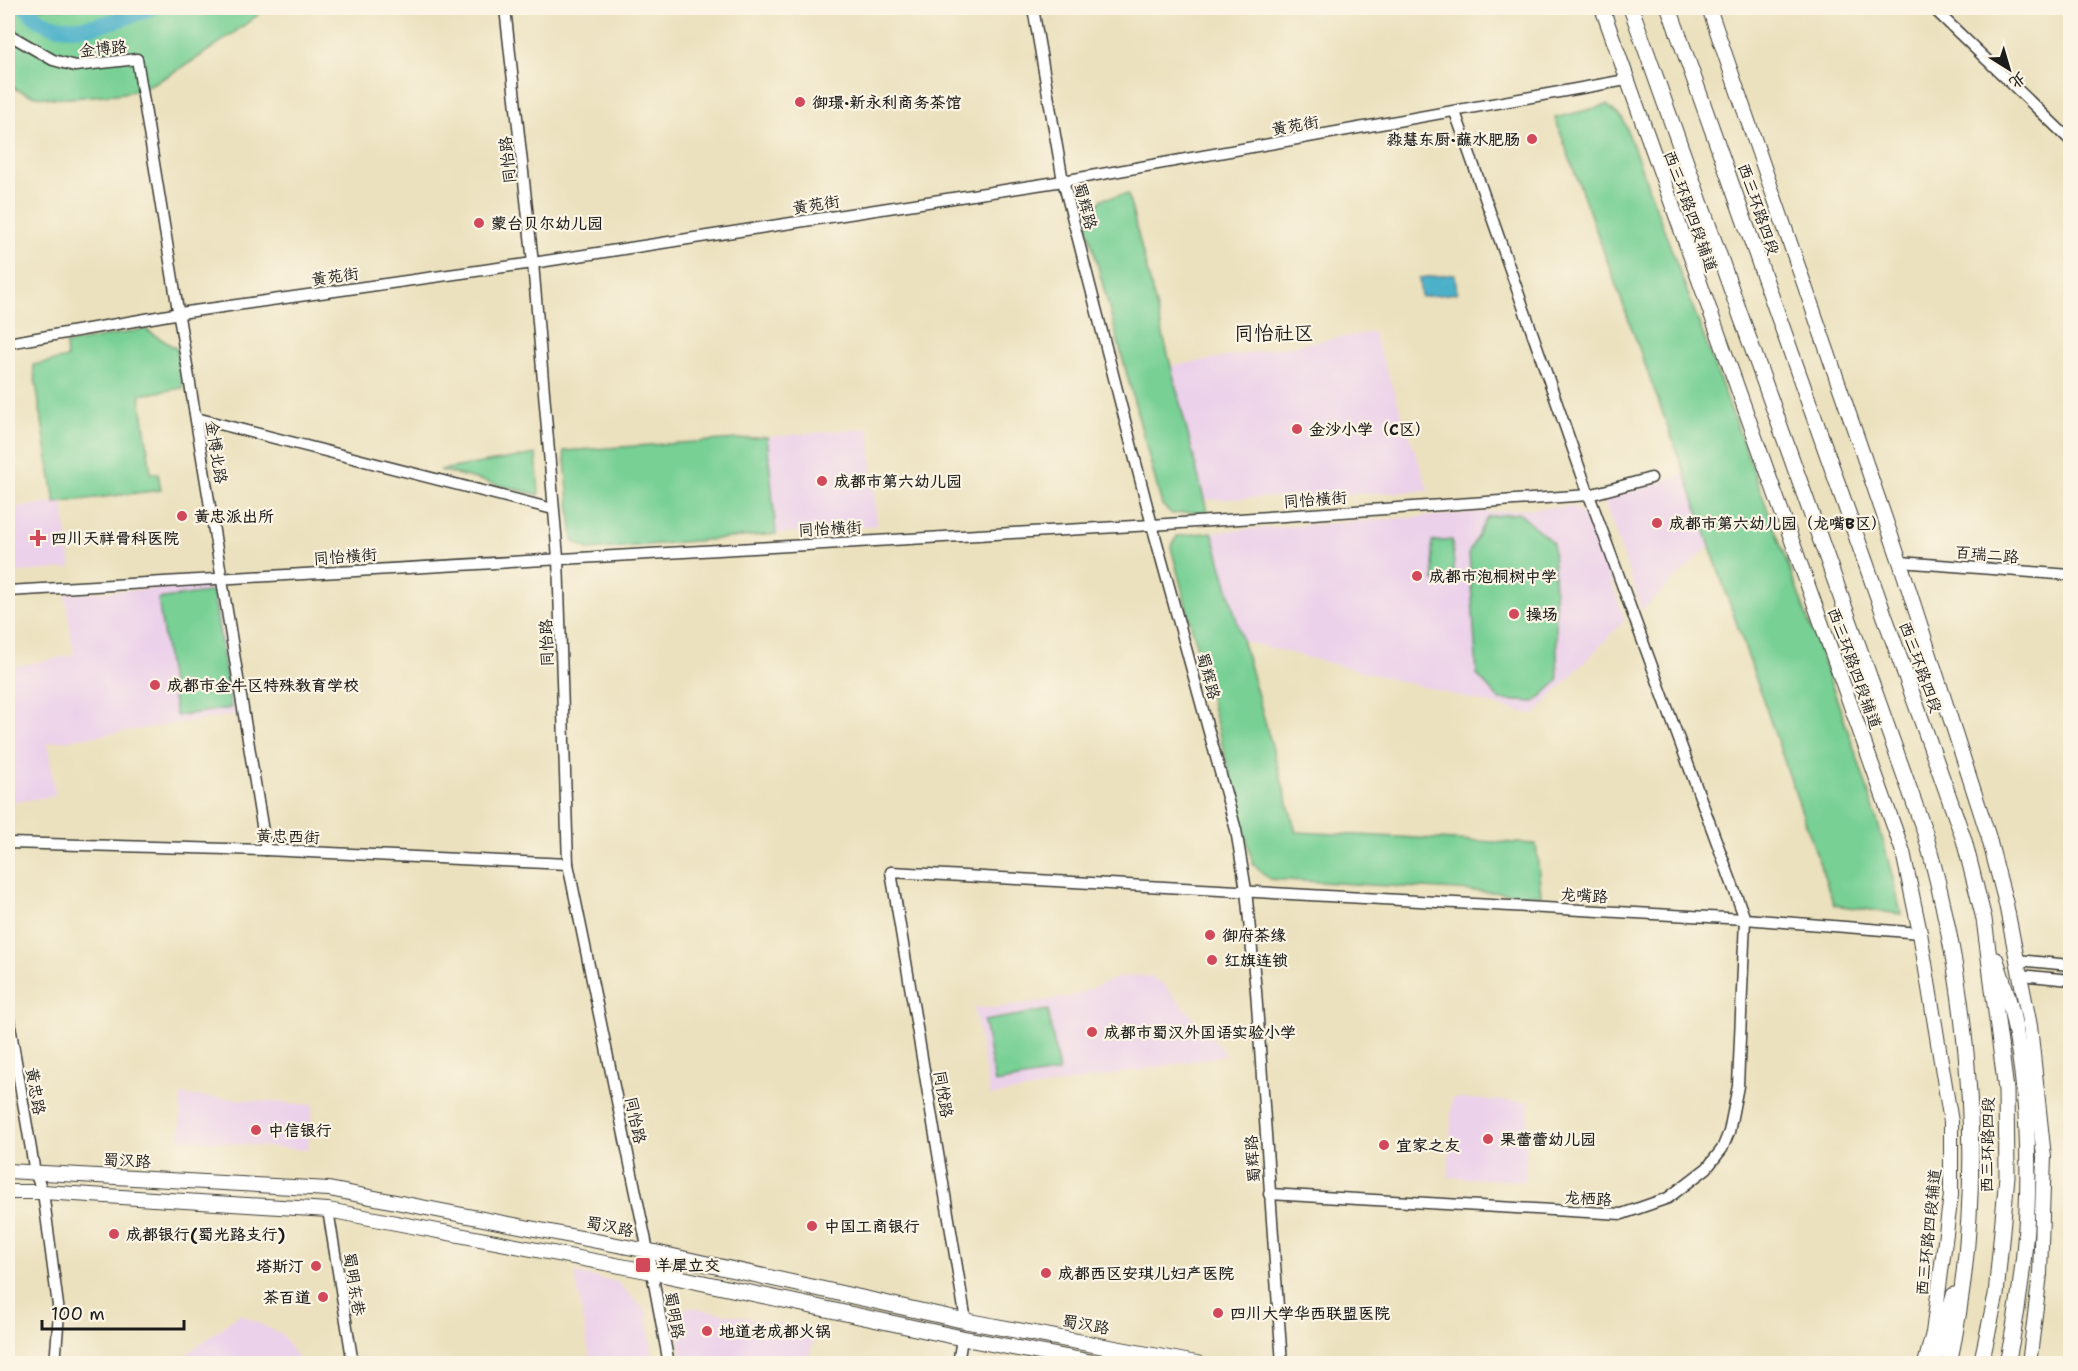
<svg xmlns="http://www.w3.org/2000/svg" width="2078" height="1371" viewBox="0 0 2078 1371" font-family="'Shantell Sans','LXGW WenKai TC',sans-serif">
<style>
.built{fill:#ecd1ea}
.green{fill:#78d095;stroke:#4a7658;stroke-width:1.5}
.water{fill:#4bb1c9;stroke:#346672;stroke-width:1.5}
.lines{fill:none;stroke-linecap:round;stroke-linejoin:round}
.stream{stroke:#4bb1c9;stroke-width:3}
.river{stroke:#4bb1c9;stroke-width:16}
.minor-casing{stroke:#3b3a34;stroke-width:13}
.major-casing{stroke:#3b3a34;stroke-width:16}
.highway-casing{stroke:#3b3a34;stroke-width:17}
.minor{stroke:#fff;stroke-width:10}
.major{stroke:#fff;stroke-width:14}
.highway{stroke:#fff;stroke-width:15}
.poi-dot{fill:#d1495b;stroke:#fcf5e5;stroke-width:2}
.labels{text-anchor:middle;stroke-width:4.5;stroke-linejoin:round;paint-order:stroke}
.street-label{font-size:16px;fill:#1c1c1c;stroke:#fcf5e5}
.poi-label{font-size:16px;font-weight:bold;fill:#1c1c1c;stroke:#fcf5e5;text-anchor:start}
.quarter-label{font-size:20px;fill:#1c1c1c;stroke:#fcf5e5}
</style>
<rect width="100%" height="100%" fill="#fcf5e5"/>
<filter id="ink" filterUnits="userSpaceOnUse"><feTurbulence type="fractalNoise" baseFrequency=".0167" numOctaves="2"/><feDisplacementMap in="SourceGraphic" scale="12" xChannelSelector="R" yChannelSelector="G"/><feConvolveMatrix kernelMatrix="1 2 1 2 8 2 1 2 1" color-interpolation-filters="sRGB"/></filter>
<filter id="wash" filterUnits="userSpaceOnUse"><feTurbulence type="fractalNoise" baseFrequency=".008" numOctaves="4" result="noise"/><feDisplacementMap in="SourceGraphic" scale="24" xChannelSelector="R" yChannelSelector="G"/><feGaussianBlur stdDeviation="1.35" result="paint"/><feColorMatrix in="noise" values="0 0 0 0 0 0 0 0 0 0 0 0 0 0 0 0 0 1.4 0 .05"/><feComposite in="paint" operator="in"/></filter>
<g filter="url(#wash)">
<rect width="100%" height="100%" fill="#ebe1be"/>
<g class="built">
<path d="M1373 332 1429 491 1204 500 1171 366Z"/>
<path d="M869 428 877 525 776 534 767 437Z"/>
<path d="M1685 474 1710 546 1642 610 1604 500Z"/>
<path d="M63 502 71 568 8 573V508Z"/>
<path d="M1572 506 1589 520 1625 620 1534 715 1243 641 1212 532Z"/>
<path d="M206 586 216 593 235 715 48 743 55 796 8 803V668L74 655 65 594Z"/>
<path d="M1135 975 1152 977 1163 984 1227 1055 990 1096 974 1007 993 1008 1070 997 1114 979Z"/>
<path d="M181 1095 313 1105 308 1150 180 1139Z"/>
<path d="M1452 1098 1529 1102 1525 1181 1448 1177Z"/>
<path d="M575 1273 617 1282 647 1312 653 1363H591Z"/>
<path d="M690 1307 816 1331 807 1363H684L674 1315Z"/>
<path d="M240 1314 281 1334 301 1363H175Z"/>
</g>
<g class="green">
<path d="M8 8H267C236 32 166 84 129 92 115 95 98 95 83 97 56 100 32 99 8 85Z"/>
<path d="M1607 105 1623 119C1682 278 1741 436 1799 595 1837 701 1878 804 1901 914L1834 905 1685 474 1555 118Z"/>
<path d="M1128 194 1207 511 1172 514 1162 505 1087 226 1102 199Z"/>
<path d="M145 329 177 349 183 388 140 395 151 473H158L161 490 55 503 33 365 67 358 66 344Z"/>
<path d="M767 437 776 534 589 550 573 541 564 451Z"/>
<path d="M536 454 539 495 440 470Z"/>
<path d="M1519 513 1553 543 1558 681 1535 702 1500 700 1477 675 1469 552 1487 517Z"/>
<path d="M1212 532 1296 832 1536 844 1541 895 1269 879 1253 864 1171 547 1177 536Z"/>
<path d="M1452 540 1455 579 1434 581 1432 542Z"/>
<path d="M213 591 231 708 176 716 158 599Z"/>
<path d="M1048 1010 1059 1072 995 1083 984 1021Z"/>
</g>
<path class="water" d="M1455 274 1457 293 1421 297 1419 278Z"/>
<g class="lines">
<path class="stream" d="M2054 972 2070 973"/>
<path class="river" d="M27 8C53 45 117 22 150 8"/>
</g>
</g>
<g filter="url(#ink)">
<g class="lines">
<g class="minor-casing">
<g id="minor">
<path d="M505 8 533 263 558 558 568 864 648 1251 669 1364"/>
<path d="M1033 8 1063 181 1152 525 1236 830 1246 890 1256 991 1282 1364"/>
<path d="M1933 8 2070 140"/>
<path d="M8 34 53 60 75 66 137 59 266 850"/>
<path d="M8 343 180 313 533 263 1063 181 1626 80"/>
<path d="M196 418 553 509"/>
<path d="M1900 562 2070 575"/>
<path d="M8 591 1152 525 1589 495 1651 478"/>
<path d="M8 843 266 850 568 864"/>
<path d="M2017 960 2070 965"/>
<path d="M2020 975 2070 980"/>
<path d="M8 1014 35 1173 43 1192 59 1313 55 1364"/>
<path d="M1269 1194 1622 1214 1668 1198 1707 1168 1722 1149 1729 1132 1738 1086 1745 919 1589 495 1455 112"/>
<path d="M328 1210 353 1364"/>
<path d="M966 1321 891 872 1745 919 1920 933"/>
<path d="M958 1364 962 1338"/>
</g>
</g>
<g class="major-casing">
<g id="major">
<path d="M1602 8 1903 852 1920 933 1951 1122V1195L1933 1333 1925 1364"/>
<path d="M1709 8 1900 562 1988 835 2006 904 2030 1026 2044 1157 2040 1274 2029 1364"/>
<path d="M8 1171 329 1189 648 1251"/>
<path d="M8 1192H43L328 1210 652 1272"/>
</g>
</g>
<g class="highway-casing">
<g id="highway">
<path d="M1631 8 1925 833C1973 1005 1987 1188 1949 1364"/>
<path d="M1669 8 1964 840 1984 919 2006 1090 2007 1176 1996 1295 1981 1364"/>
<path d="M1996 960C2002 979 2009 998 2013 1018 2036 1131 2031 1251 2007 1364"/>
<path d="M648 1251 966 1321 1199 1364"/>
<path d="M652 1272 962 1338 1101 1364"/>
<path d="M1933 1364 1954 1295"/>
</g>
</g>
<use href="#minor" class="minor"/>
<use href="#major" class="major"/>
<use href="#highway" class="highway"/>
</g>
</g>
<g class="poi-dot">
<circle cx="800" cy="102" r="6"/>
<circle cx="1532" cy="139" r="6"/>
<circle cx="479" cy="223" r="6"/>
<circle cx="1297" cy="429" r="6"/>
<circle cx="822" cy="481" r="6"/>
<circle cx="182" cy="516" r="6"/>
<circle cx="1657" cy="523" r="6"/>
<path d="M35 529h6v6h6v6h-6v6h-6v-6h-6v-6h6z"/>
<circle cx="1417" cy="576" r="6"/>
<circle cx="1514" cy="614" r="6"/>
<circle cx="155" cy="685" r="6"/>
<circle cx="1210" cy="935" r="6"/>
<circle cx="1212" cy="960" r="6"/>
<circle cx="1092" cy="1032" r="6"/>
<circle cx="256" cy="1130" r="6"/>
<circle cx="1488" cy="1139" r="6"/>
<circle cx="1384" cy="1145" r="6"/>
<circle cx="812" cy="1226" r="6"/>
<circle cx="114" cy="1234" r="6"/>
<rect x="635" y="1257" width="16" height="16" rx="3"/>
<circle cx="316" cy="1266" r="6"/>
<circle cx="1046" cy="1273" r="6"/>
<circle cx="323" cy="1297" r="6"/>
<circle cx="1218" cy="1313" r="6"/>
<circle cx="707" cy="1331" r="6"/>
</g>
<g class="labels">
<g class="street-label">
<text transform="translate(103 48) rotate(-6)" y="6">金博路</text>
<text transform="translate(1295 125) rotate(-10)" y="6">黄苑街</text>
<text transform="translate(507 160) rotate(-96)" y="6">同怡路</text>
<text transform="translate(816 204) rotate(-9)" y="6">黄苑街</text>
<text transform="translate(1086 206) rotate(75)" y="6">蜀辉路</text>
<text transform="translate(1759 209) rotate(71)" y="6">西三环路四段</text>
<text transform="translate(1691 211) rotate(70)" y="6">西三环路四段辅道</text>
<text transform="translate(335 276) rotate(-8)" y="6">黄苑街</text>
<text transform="translate(217 452) rotate(81)" y="6">金博北路</text>
<text transform="translate(1315 499) rotate(-4)" y="6">同怡横街</text>
<text transform="translate(830 528) rotate(-3)" y="6">同怡横街</text>
<text transform="translate(1987 554) rotate(5)" y="6">百瑞二路</text>
<text transform="translate(345 556) rotate(-4)" y="6">同怡横街</text>
<text transform="translate(546 643) rotate(-92)" y="6">同怡路</text>
<text transform="translate(1921 667) rotate(70)" y="6">西三环路四段</text>
<text transform="translate(1855 668) rotate(70)" y="6">西三环路四段辅道</text>
<text transform="translate(1209 676) rotate(75)" y="6">蜀辉路</text>
<text transform="translate(288 836) rotate(2)" y="6">黄忠西街</text>
<text transform="translate(1584 895) rotate(3)" y="6">龙嘴路</text>
<text transform="translate(36 1091) rotate(80)" y="6">黄忠路</text>
<text transform="translate(944 1094) rotate(81)" y="6">同悦路</text>
<text transform="translate(636 1120) rotate(78)" y="6">同怡路</text>
<text transform="translate(1987 1145) rotate(-89)" y="6">西三环路四段</text>
<text transform="translate(1252 1159) rotate(-94)" y="6">蜀辉路</text>
<text transform="translate(127 1160) rotate(3)" y="6">蜀汉路</text>
<text transform="translate(1588 1198) rotate(3)" y="6">龙栖路</text>
<text transform="translate(610 1226) rotate(11)" y="6">蜀汉路</text>
<text transform="translate(1928 1232) rotate(-84)" y="6">西三环路四段辅道</text>
<text transform="translate(355 1284) rotate(81)" y="6">蜀明东巷</text>
<text transform="translate(675 1315) rotate(80)" y="6">蜀明路</text>
<text transform="translate(1086 1324) rotate(10)" y="6">蜀汉路</text>
</g>
<g class="poi-label">
<text x="812" y="108">御璟·新永利商务茶馆</text>
<text x="1520" y="145" text-anchor="end">淼慧东厨·蘸水肥肠</text>
<text x="491" y="229">蒙台贝尔幼儿园</text>
<text x="1309" y="435">金沙小学（C区）</text>
<text x="834" y="487">成都市第六幼儿园</text>
<text x="194" y="522">黄忠派出所</text>
<text x="1669" y="529">成都市第六幼儿园（龙嘴B区）</text>
<text x="51" y="544">四川天祥骨科医院</text>
<text x="1429" y="582">成都市泡桐树中学</text>
<text x="1526" y="620">操场</text>
<text x="167" y="691">成都市金牛区特殊教育学校</text>
<text x="1222" y="941">御府茶缘</text>
<text x="1224" y="966">红旗连锁</text>
<text x="1104" y="1038">成都市蜀汉外国语实验小学</text>
<text x="268" y="1136">中信银行</text>
<text x="1500" y="1145">果蕾蕾幼儿园</text>
<text x="1396" y="1151">宜家之友</text>
<text x="824" y="1232">中国工商银行</text>
<text x="126" y="1240">成都银行(蜀光路支行)</text>
<text x="656" y="1271">羊犀立交</text>
<text x="304" y="1272" text-anchor="end">塔斯汀</text>
<text x="1058" y="1279">成都西区安琪儿妇产医院</text>
<text x="311" y="1303" text-anchor="end">茶百道</text>
<text x="1230" y="1319">四川大学华西联盟医院</text>
<text x="719" y="1337">地道老成都火锅</text>
</g>
<g class="quarter-label">
<text x="1274" y="340">同怡社区</text>
</g>
</g>
<rect width="2078" height="1371" fill="none" stroke="#fcf5e5" stroke-width="30"/>
<g transform="translate(2009 69) rotate(143)" stroke="#fcf5e5" stroke-width="4.5" paint-order="stroke">
<path d="M0-4.5L10 22L0 15L-10 22Z" fill="#1c1c1c"/>
<text y="-9" font-size="16" font-weight="bold" text-anchor="middle" fill="#1c1c1c">北</text>
</g>
<path d="M42 1320v9h142v-9" fill="none" stroke="#1c1c1c" stroke-width="3"/>
<text x="51" y="1320" font-size="18" fill="#1c1c1c" stroke="#fcf5e5" stroke-width="4.5" paint-order="stroke">100 m</text>
</svg>
